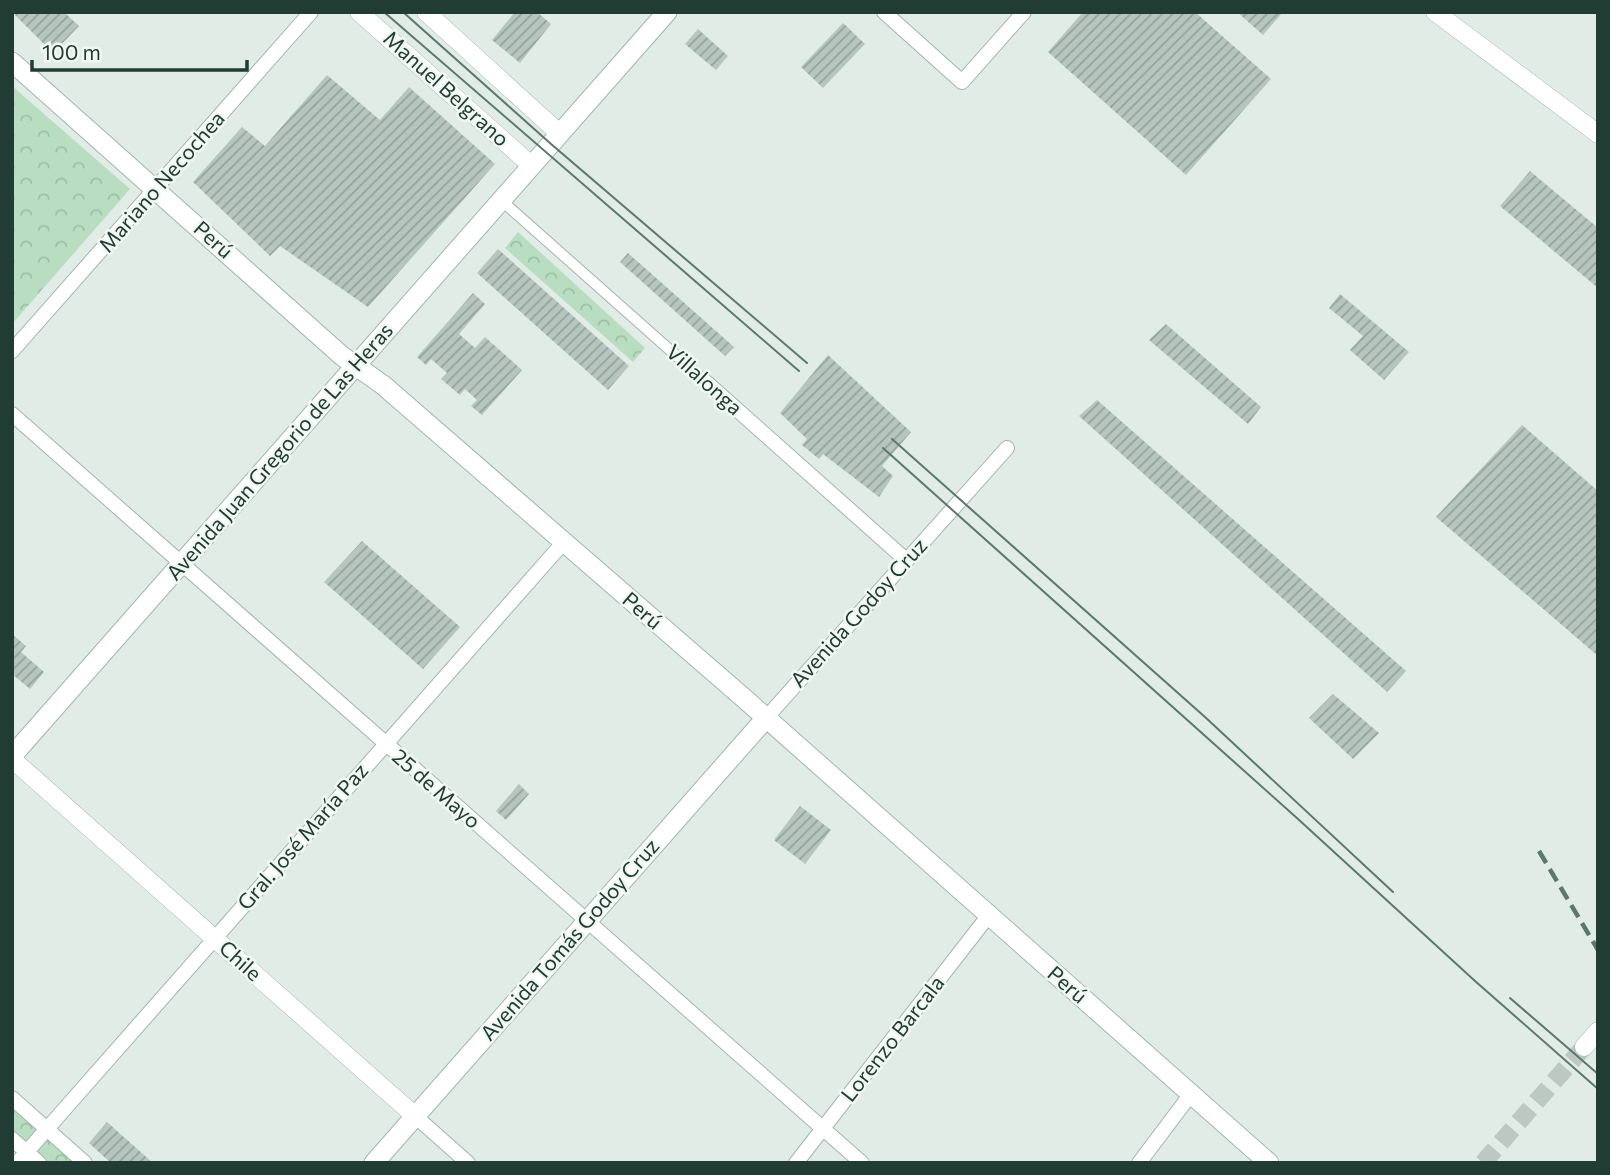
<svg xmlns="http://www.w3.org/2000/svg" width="1610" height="1175" viewBox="0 0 1610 1175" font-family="Commissioner,sans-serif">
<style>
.forest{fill:url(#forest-crowns)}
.building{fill:url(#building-hatch)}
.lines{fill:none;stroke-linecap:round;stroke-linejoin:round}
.tertiary-tunnel{stroke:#bbc9c2;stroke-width:18;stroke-dasharray:18 9;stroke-linecap:butt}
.pedestrian-casing{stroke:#a4b4ad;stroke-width:12}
.minor-casing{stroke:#a4b4ad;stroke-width:16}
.tertiary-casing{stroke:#a4b4ad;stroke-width:19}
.secondary-casing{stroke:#9fb7ad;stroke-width:21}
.pedestrian{stroke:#fff;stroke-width:10}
.minor{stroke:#fff;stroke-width:14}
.tertiary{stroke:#fff;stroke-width:18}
.secondary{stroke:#fff;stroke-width:19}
.tram{stroke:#5b786e;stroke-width:2}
.rail{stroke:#5b786e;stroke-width:4.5;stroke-dasharray:14 7;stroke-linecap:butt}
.labels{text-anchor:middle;stroke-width:5;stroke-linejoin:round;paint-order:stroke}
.street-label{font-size:21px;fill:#213c33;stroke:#f1f8f4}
</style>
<defs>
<pattern id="forest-crowns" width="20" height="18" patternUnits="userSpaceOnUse" patternTransform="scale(1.75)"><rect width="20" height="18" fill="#b9ddc0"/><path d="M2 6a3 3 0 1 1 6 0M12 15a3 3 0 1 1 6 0" fill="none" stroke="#9fbfa5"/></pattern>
<pattern id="building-hatch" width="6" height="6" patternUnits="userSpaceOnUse" patternTransform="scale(1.75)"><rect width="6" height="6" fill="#b6c6bf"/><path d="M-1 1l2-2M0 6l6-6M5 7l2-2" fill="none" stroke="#94a29c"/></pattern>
</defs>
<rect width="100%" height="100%" fill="#e1ece6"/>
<g class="forest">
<path d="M12 86 130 189 12 324Z"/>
<path d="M518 232 645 348 633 362 505 248Z"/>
<path d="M12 1098 85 1163H39L12 1139Z"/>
</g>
<g class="building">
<path d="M12 12H64L79 26 53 53Z"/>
<path d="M515 12H537L551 24 520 63 492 40Z"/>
<path d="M1083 12H1195L1271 79 1186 175 1048 52Z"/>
<path d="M1237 12H1283L1263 35Z"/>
<path d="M843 23 865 44 823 88 801 67Z"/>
<path d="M698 29 728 56 716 70 685 44Z"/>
<path d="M327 75 380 120 409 87 495 164 368 307 280 246 270 256 193 182 242 127 265 146Z"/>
<path d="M1530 171 1598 228V288L1500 206Z"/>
<path d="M498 249 629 366 608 390 477 273Z"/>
<path d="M628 253 734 347 725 356 620 262Z"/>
<path d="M473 293 485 304 459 334 475 348 485 337 522 370 482 415 471 406 477 400 465 389 460 395 441 379 447 373 431 359 426 365 417 357Z"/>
<path d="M1340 294 1409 352 1384 380 1350 350 1363 336 1329 308Z"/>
<path d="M1166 324 1261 407 1248 424 1149 340Z"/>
<path d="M828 355 911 432 882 466 893 476 879 497 823 454 819 459 802 445 807 439 780 413Z"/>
<path d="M1097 400 1406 671 1387 692 1079 416Z"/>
<path d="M1522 425 1598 491V656L1436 517Z"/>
<path d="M362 541 460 627 423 669 324 582Z"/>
<path d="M12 634 26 646 21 652 44 672 30 689 12 674Z"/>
<path d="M1333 694 1379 733 1353 759 1309 718Z"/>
<path d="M519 784 529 794 506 820 496 811Z"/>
<path d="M800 806 831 830 805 864 774 840Z"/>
<path d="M107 1122 153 1163H111L89 1143Z"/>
</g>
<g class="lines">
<path class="tertiary-tunnel" d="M1483 1163 1584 1047"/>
<g class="pedestrian-casing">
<path id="pedestrian" d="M502 201 706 382"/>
</g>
<g class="minor-casing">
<g id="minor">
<path d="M884 12 962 82 1024 12"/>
<path d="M12 351 311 12"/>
<path d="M706 382 906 560"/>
<path d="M12 414 862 1163"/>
<path d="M766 718 1007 448"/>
<path d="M12 1098 85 1163"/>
<path d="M415 1116 468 1163"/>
<path d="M12 1139 39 1163"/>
<path d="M17 1163 563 543"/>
<path d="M796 1163 989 915"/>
<path d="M1139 1163 1191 1094"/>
</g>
</g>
<g class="tertiary-casing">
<g id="tertiary">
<path d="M359 12 532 166"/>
<path d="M426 12 560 134"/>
<path d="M1435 12 1598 134"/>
<path d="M12 759 415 1116"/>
<path d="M1584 1047 1598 1031"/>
</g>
</g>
<g class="secondary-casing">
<g id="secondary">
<path d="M12 62 342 356 383 385 746 700 1269 1163"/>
<path d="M12 756 667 12"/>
<path d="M374 1163 766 718"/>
</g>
</g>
<use href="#pedestrian" class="pedestrian"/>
<use href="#minor" class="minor"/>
<use href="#tertiary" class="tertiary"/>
<use href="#secondary" class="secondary"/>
<g class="tram">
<path d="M384 12 799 371"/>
<path d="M403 12 551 144 807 363"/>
<path d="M892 439 1205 717 1393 892"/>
<path d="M883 448 1298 819 1475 981 1598 1089"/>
<path d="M1510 998 1598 1074"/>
</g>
<path class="rail" d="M1539 851 1598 950"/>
</g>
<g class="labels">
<g class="street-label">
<text transform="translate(446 89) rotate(42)" y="7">Manuel Belgrano</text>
<text transform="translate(162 182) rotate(-49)" y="7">Mariano Necochea</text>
<text transform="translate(213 240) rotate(42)" y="7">Perú</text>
<text transform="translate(704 380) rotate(42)" y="7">Villalonga</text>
<text transform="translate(280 452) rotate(-49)" y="7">Avenida Juan Gregorio de Las Heras</text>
<text transform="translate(642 611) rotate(41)" y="7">Perú</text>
<text transform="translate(859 613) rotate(-48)" y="7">Avenida Godoy Cruz</text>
<text transform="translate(436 789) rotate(41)" y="7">25 de Mayo</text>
<text transform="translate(303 837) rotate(-49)" y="7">Gral. José María Paz</text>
<text transform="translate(570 940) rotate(-49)" y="7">Avenida Tomás Godoy Cruz</text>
<text transform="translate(240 961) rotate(42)" y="7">Chile</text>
<text transform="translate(1067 985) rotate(41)" y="7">Perú</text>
<text transform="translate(893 1039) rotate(-52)" y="7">Lorenzo Barcala</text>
</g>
</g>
<rect width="1610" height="1175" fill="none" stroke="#213c33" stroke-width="28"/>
<path d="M32 60v10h215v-10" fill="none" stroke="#213c33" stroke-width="3.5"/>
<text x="42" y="60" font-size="21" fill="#213c33" stroke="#f1f8f4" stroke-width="5" paint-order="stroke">100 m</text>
</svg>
